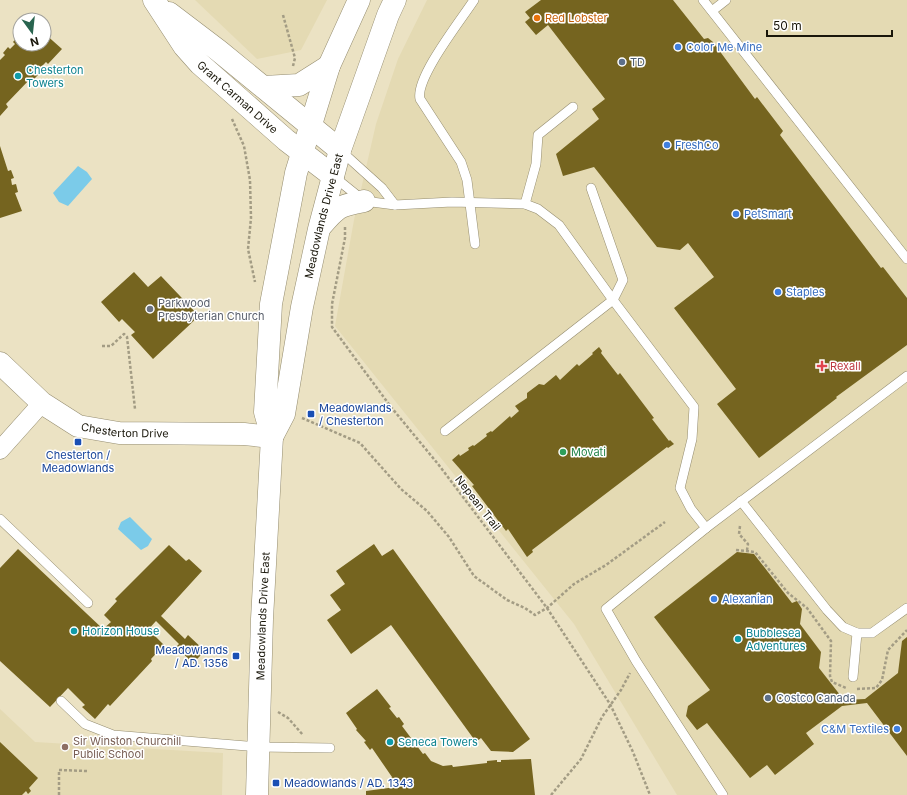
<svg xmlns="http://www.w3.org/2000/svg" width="907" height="795" viewBox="0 0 907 795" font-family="Inter,sans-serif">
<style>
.built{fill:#e4dab3}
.water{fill:#7bcbe9}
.building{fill:#75641f}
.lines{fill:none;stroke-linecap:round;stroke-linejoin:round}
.service-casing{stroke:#958d70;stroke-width:10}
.minor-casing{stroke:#958d70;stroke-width:19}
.tertiary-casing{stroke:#958d70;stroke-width:23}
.secondary-casing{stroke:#958d70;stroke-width:23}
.path{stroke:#a39c84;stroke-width:2.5;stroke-dasharray:3 2;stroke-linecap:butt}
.service{stroke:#fff;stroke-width:9}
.minor{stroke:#fff;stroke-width:18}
.tertiary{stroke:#fff;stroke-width:22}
.secondary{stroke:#fff;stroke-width:22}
.food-dot{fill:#e8710a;stroke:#fff;stroke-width:1.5}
.shop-dot{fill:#3f7fe0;stroke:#fff;stroke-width:1.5}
.service-dot{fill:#5c6f8a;stroke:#fff;stroke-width:1.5}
.culture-dot{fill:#0f9aa8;stroke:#fff;stroke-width:1.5}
.worship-dot{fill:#6b7280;stroke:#fff;stroke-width:1.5}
.health-dot{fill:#e0444e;stroke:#fff;stroke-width:1.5}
.transit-dot{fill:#1a4fb4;stroke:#fff;stroke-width:1.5}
.leisure-dot{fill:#2e9e5b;stroke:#fff;stroke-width:1.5}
.education-dot{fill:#8d6e63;stroke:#fff;stroke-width:1.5}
.labels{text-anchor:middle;stroke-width:3;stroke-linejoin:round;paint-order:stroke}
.food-label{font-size:11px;fill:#c56008;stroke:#fff;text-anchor:start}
.shop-label{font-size:11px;fill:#366cbe;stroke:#fff;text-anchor:start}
.service-label{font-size:11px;fill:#4e5e75;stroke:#fff;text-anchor:start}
.culture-label{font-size:11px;fill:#0d838f;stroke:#fff;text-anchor:start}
.street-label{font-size:11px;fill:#19160a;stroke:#fff}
.worship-label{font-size:11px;fill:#5b616d;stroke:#fff;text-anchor:start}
.health-label{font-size:11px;fill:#be3a42;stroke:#fff;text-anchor:start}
.transit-label{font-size:11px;fill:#164399;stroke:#fff;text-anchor:start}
.leisure-label{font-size:11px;fill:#27864d;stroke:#fff;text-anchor:start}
.education-label{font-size:11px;fill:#785e54;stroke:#fff;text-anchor:start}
</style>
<rect width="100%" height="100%" fill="#ebe2c3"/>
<g class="built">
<path d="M195 0H327L301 50 257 59Z"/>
<path d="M427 0H907V795H677L574 624 335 326 354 220 376 124 398 59Z"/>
<path d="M0 709 35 742 223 753 222 795H0Z"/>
</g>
<g class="water">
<path d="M78 166 87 172 92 179 68 206 59 202 53 193Z"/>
<path d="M130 517 152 539 148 546 141 550 118 529 121 522Z"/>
</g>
<g class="building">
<path d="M541 0H673L704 39 708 38 713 42 755 99 757 97 783 131 780 135 881 268 883 267 907 298V345L836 397 837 398 759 458 717 404 736 389 674 308 714 277 688 243 680 250 657 247 594 167 563 176 556 154 599 119 592 109 605 99 548 25 536 35 525 22 530 18 525 12Z"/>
<path d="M44 33 62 49 48 64 46 62 36 72 39 74 33 80 31 78 6 104 8 107 0 116V60L5 55 3 53 8 47 10 49 15 44 13 42 18 36 20 44H44Z"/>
<path d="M0 146 8 171 11 170 14 178 11 179 12 185 16 184 18 192 15 193 22 211 0 218Z"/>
<path d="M134 272 148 287 161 276 199 316 153 359 131 335 135 332 122 319 119 322 101 302Z"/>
<path d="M599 347 602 351 601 353 618 375 620 373 654 418 652 419 669 441 670 440 674 444 668 448 667 447 532 550 533 552 527 557 508 529 506 531 472 486 474 485 452 460 459 454 460 456 469 450 468 448 473 445 474 446 487 436 486 434 491 431 492 432 510 416 511 418 519 411 515 406 527 398V393L539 384 544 385 556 375 560 380 577 364 579 366 593 354 592 353Z"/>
<path d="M374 544 382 556 393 549 530 739 513 752 491 751 481 738 476 742 391 625 351 654 327 620 341 610 330 595 345 584 336 571Z"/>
<path d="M169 545 186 561 189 559 202 571 161 616 185 639 188 635 205 651 193 663 176 647 179 644 156 621 146 632 150 635 152 633 164 645 151 659 152 661 110 706 108 704 95 719 82 707 85 705 68 688 50 707 0 661V568L18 549 103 629 111 622 104 615 117 601 115 599Z"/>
<path d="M737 552 754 554 792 603 797 601 802 609 800 624 821 652 819 668 844 700 865 699 898 673 902 641 907 637V756L867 703 842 706 806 733 814 744 775 775 767 765 750 778 707 723 697 730 686 716 688 706 710 690 654 617Z"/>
<path d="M377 689 391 707 389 708 397 718 399 717 404 724 402 726 423 754 425 753 431 761 443 766 452 765 453 767 487 763V761L497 760V762H501V760L531 759 535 795H366V791L396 787 391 778 392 777 372 748 370 750 364 742 366 741 356 730 357 729 346 713Z"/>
<path d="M0 742 38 778 29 788 31 791 28 794 26 791 22 795H0Z"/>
</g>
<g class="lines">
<g class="service-casing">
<g id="service">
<path d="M474 0C461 20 415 78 420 99L461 162 467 180 475 244"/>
<path d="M703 0 907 259"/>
<path d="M712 11 726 0"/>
<path d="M341 151 382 188 395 205"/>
<path d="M333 176 364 201 395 205 452 202 525 204 538 209 559 225 613 300 694 407 692 439 680 488 691 509 706 528"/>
<path d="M525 204 536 164 538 135 573 107"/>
<path d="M445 431 613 300 623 280 591 188"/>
<path d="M741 501 827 610 843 627 857 633H872L907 608"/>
<path d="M0 519 88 603"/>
<path d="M853 677 857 633"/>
<path d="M61 701 85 724 113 735 258 747 330 748"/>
<path d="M723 795 636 661 606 609 706 528 907 376"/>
</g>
</g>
<g class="minor-casing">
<path id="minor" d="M0 450 42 403"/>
</g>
<g class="tertiary-casing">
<g id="tertiary">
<path id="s1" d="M154 0 184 46 200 64 286 140 333 176"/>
<path d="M169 13 219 51 340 150"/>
<path id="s2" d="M0 363 42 403 78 426 119 433 244 434 272 437"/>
</g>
</g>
<g class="secondary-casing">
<g id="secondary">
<path d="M264 87 299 85 329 66"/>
<path d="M321 226C338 206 339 206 364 201"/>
<path id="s3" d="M272 437 284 414 302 307 319 229 340 150 388 15 395 0"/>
<path id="s4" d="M257 795 262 619 272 437 265 412 271 304 296 173 329 66 359 0"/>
</g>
</g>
<g class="path">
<path d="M283 15 295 58 293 66"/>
<path d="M232 119 244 146 250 180 251 218 248 249 255 282"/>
<path d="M345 227V238L332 304V327L391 407 438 464 547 608 610 704 633 752 650 795"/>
<path d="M102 346H111L124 334 127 337 135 409"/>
<path d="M302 418 360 443 401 489 427 511 449 537 474 576 507 600 525 608 535 615 547 608 574 584 606 565 665 522"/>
<path d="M740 526 739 534 748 544 747 550"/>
<path d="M736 550 755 552 788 593 807 608 831 641 830 676 832 682 846 688"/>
<path d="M857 689 876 688 882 680 888 650 907 630"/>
<path d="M278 712 288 718 303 735"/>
<path d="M59 795V770L87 771"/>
<path d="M551 795 581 759 602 717 621 690 630 673"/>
</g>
<use href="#service" class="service"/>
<use href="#minor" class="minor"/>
<use href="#tertiary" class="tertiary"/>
<use href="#secondary" class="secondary"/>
</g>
<circle class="food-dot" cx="537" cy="18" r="4"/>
<g class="shop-dot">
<circle cx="678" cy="47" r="4"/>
<circle cx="667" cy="145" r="4"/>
<circle cx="736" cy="214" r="4"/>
<circle cx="778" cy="292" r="4"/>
<circle cx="714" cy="599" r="4"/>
<circle cx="897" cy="729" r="4"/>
</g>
<g class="service-dot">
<circle cx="622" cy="62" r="4"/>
<circle cx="768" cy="698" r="4"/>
</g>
<g class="culture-dot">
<circle cx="18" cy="76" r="4"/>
<circle cx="74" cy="631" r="4"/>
<circle cx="738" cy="639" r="4"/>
<circle cx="390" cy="742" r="4"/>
</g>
<circle class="worship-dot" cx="150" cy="309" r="4"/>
<path class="health-dot" d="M820 360h4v4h4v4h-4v4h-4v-4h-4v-4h4z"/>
<g class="transit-dot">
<rect x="307" y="410" width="8" height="8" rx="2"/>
<rect x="74" y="438" width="8" height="8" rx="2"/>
<rect x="232" y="652" width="8" height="8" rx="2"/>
<rect x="272" y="779" width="8" height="8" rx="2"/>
</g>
<circle class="leisure-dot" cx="563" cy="452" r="4"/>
<circle class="education-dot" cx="65" cy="747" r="4"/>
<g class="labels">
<g class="food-label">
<text x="545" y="22">Red Lobster</text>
</g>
<g class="shop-label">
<text x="686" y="51">Color Me Mine</text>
<text x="675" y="149">FreshCo</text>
<text x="744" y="218">PetSmart</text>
<text x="786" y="296">Staples</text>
<text x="722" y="603">Alexanian</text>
<text x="889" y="733" text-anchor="end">C&amp;M Textiles</text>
</g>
<g class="service-label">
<text x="630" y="66">TD</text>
<text x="776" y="702">Costco Canada</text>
</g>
<g class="culture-label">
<text x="26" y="74">Chesterton<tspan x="26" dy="13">Towers</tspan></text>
<text x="82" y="635">Horizon House</text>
<text x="746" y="637">Bubblesea<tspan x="746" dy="13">Adventures</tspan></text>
<text x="398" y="746">Seneca Towers</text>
</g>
<g class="street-label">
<text dy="4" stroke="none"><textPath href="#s1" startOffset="129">Grant Carman Drive</textPath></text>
<text dy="4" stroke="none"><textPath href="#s3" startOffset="228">Meadowlands Drive East</textPath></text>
<text dy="4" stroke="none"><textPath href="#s2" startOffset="148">Chesterton Drive</textPath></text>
<text transform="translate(478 503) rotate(52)" y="4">Nepean Trail</text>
<text dy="4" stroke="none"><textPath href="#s4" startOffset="179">Meadowlands Drive East</textPath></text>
</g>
<g class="worship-label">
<text x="158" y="307">Parkwood<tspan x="158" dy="13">Presbyterian Church</tspan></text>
</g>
<g class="health-label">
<text x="830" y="370">Rexall</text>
</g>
<g class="transit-label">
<text x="319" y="412">Meadowlands<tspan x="319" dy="13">/ Chesterton</tspan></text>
<text x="78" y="459" text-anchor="middle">Chesterton /<tspan x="78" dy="13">Meadowlands</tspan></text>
<text x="228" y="654" text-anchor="end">Meadowlands<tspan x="228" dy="13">/ AD. 1356</tspan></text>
<text x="284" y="787">Meadowlands / AD. 1343</text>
</g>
<g class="leisure-label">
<text x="571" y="456">Movati</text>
</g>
<g class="education-label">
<text x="73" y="745">Sir Winston Churchill<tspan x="73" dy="13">Public School</tspan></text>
</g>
</g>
<g transform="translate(32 32) rotate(165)"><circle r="19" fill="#ffffff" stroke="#a3a29d"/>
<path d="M0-3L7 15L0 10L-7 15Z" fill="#29644f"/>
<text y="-6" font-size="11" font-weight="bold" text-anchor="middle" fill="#19160a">N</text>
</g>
<path d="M767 30v6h125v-6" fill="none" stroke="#19160a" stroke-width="2"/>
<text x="773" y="30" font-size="12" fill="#19160a" stroke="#ffffff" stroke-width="3" paint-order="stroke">50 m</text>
</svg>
